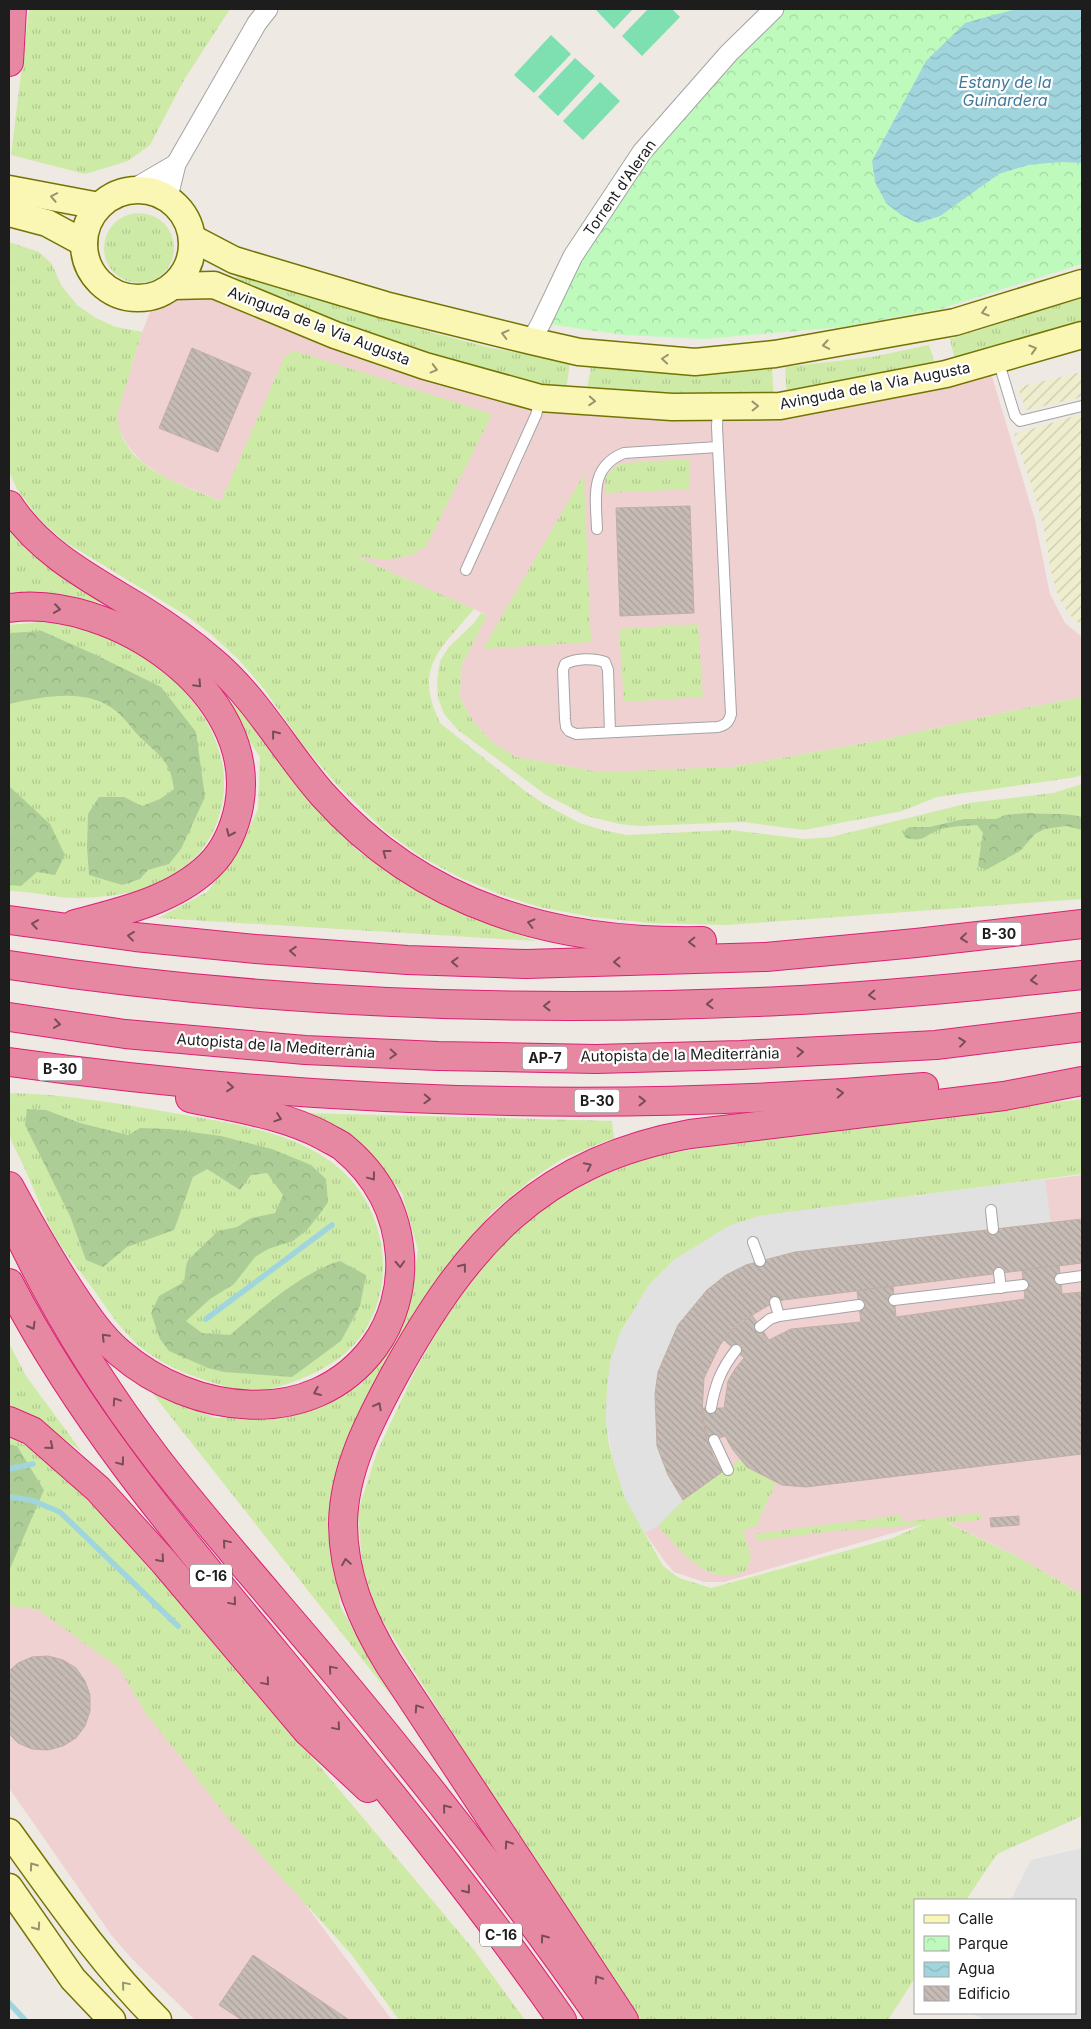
<svg xmlns="http://www.w3.org/2000/svg" width="1091" height="2029" viewBox="0 0 1091 2029" font-family="Inter,sans-serif">
<style>
.commercial{fill:#f0d1d2}
.farmland{fill:url(#farmland-furrows)}
.grass{fill:url(#grass-tufts)}
.forest{fill:url(#forest-crowns)}
.park{fill:url(#park-crowns)}
.pitch{fill:#7edfb0}
.parking{fill:#e1e1e1}
.water{fill:url(#water-waves)}
.lines{fill:none;stroke-linecap:round;stroke-linejoin:round}
.stream{stroke:#a1d5dd;stroke-width:5.5}
.building{fill:url(#building-back-hatch);stroke:#c0aea4}
.lane-casing{stroke:#a4a4a4;stroke-width:12}
.street-casing{stroke:#a4a4a4;stroke-width:21}
.secondary-casing{stroke:#737403;stroke-width:29}
.highway-casing{stroke:#da2173;stroke-width:30}
.lane{stroke:#fff;stroke-width:10}
.street{stroke:#fff;stroke-width:19}
.secondary{stroke:#faf7b4;stroke-width:26}
.highway{stroke:#e788a3;stroke-width:28}
.oneway{stroke:#979570}
.oneway2{stroke:#784d59}
.labels{text-anchor:middle;stroke-width:4.5;stroke-linejoin:round;paint-order:stroke}
.shield{fill:#fff;stroke:#616161;stroke-width:1}
.shield-label{font-size:14px;font-weight:bold;fill:#1d1d1d}
.street-label{font-size:15px;fill:#1d1d1d;stroke:#fff}
.water-label{font-size:16px;font-style:italic;fill:#42799d;stroke:#fff}
</style>
<defs>
<pattern id="farmland-furrows" width="10" height="10" patternUnits="userSpaceOnUse" patternTransform="scale(1.25)"><rect width="10" height="10" fill="#eeedcd"/><path d="M-1 1l2-2M0 10L10 0M9 11l2-2" fill="none" stroke="#cccbb0"/></pattern>
<pattern id="grass-tufts" width="24" height="20" patternUnits="userSpaceOnUse" patternTransform="scale(1.25)"><rect width="24" height="20" fill="#ceeaa7"/><path d="M3 7l-1-3M5 7V3M7 7l1-3M15 17l-1-3M17 17v-4M19 17l1-3" fill="none" stroke="#b0c88f"/></pattern>
<pattern id="forest-crowns" width="20" height="18" patternUnits="userSpaceOnUse" patternTransform="scale(1.25)"><rect width="20" height="18" fill="#acce96"/><path d="M2 6a3 3 0 1 1 6 0M12 15a3 3 0 1 1 6 0" fill="none" stroke="#94b081"/></pattern>
<pattern id="park-crowns" width="20" height="18" patternUnits="userSpaceOnUse" patternTransform="scale(1.25)"><rect width="20" height="18" fill="#bffabd"/><path d="M2 6a3 3 0 1 1 6 0M12 15a3 3 0 1 1 6 0" fill="none" stroke="#a4d6a2"/></pattern>
<pattern id="water-waves" width="16" height="10" patternUnits="userSpaceOnUse" patternTransform="scale(1.25)"><rect width="16" height="10" fill="#a1d5dd"/><path d="M0 5q4-4 8 0t8 0" fill="none" stroke="#8ab6bd"/></pattern>
<pattern id="building-back-hatch" width="6" height="6" patternUnits="userSpaceOnUse" patternTransform="scale(1.25)"><rect width="6" height="6" fill="#c6bbb5"/><path d="M-1 5l2 2M0 0l6 6M5-1l2 2" fill="none" stroke="#aaa09b"/></pattern>
</defs>
<rect width="100%" height="100%" fill="#eee9e2"/>
<g class="commercial">
<path d="M173 286 540 398 780 406 988 363 1035 520 1050 594 1065 623 1082 637V697L1010 711 887 739 731 767 671 771 600 772 516 757 493 743 475 724 460 698 461 667 487 615 346 552 167 479 142 462 127 445 117 425 118 412 142 332 157 295Z"/>
<path d="M1082 1175V1594L1018 1557 947 1522 924 1524 724 1582H704L674 1572 663 1559 645 1533 625 1498 607 1411 759 1216Z"/>
<path d="M52 1568 266 1852 392 2020H195L134 1961 112 1936 9 1788V1600Z"/>
</g>
<g class="farmland">
<path d="M1082 372V397L1026 410 1018 387Z"/>
<path d="M1082 414V626L1069 614 1058 596 1051 571 1043 524 1034 493 1014 434Z"/>
</g>
<g class="grass">
<path d="M29 9H230L184 80 150 145 128 161 85 174 11 155Z"/>
<circle cx="139" cy="248" r="35"/>
<path d="M9 242 39 252 52 264 61 285 77 305 96 318 116 327 142 332 118 412C115 465 182 485 221 501L285 356 295 351 492 414 426 546 411 555 386 560 355 556 474 609C440 650 413 667 440 723L525 791 546 805 580 823 602 830 627 835 730 830 805 839 831 837 969 803 1053 793 1082 784V899L728 925 650 923 592 917 539 907 502 895 461 878 423 858 386 832 337 785 303 745 264 689 239 660 212 635 187 616 65 542 39 519 17 489 9 471Z"/>
<path d="M239 270 419 329 491 348 570 362 566 392 445 365 233 284Z"/>
<path d="M1082 298V331L956 364 950 339Z"/>
<path d="M929 345 937 371 787 399 785 367 872 357Z"/>
<path d="M592 363 704 371 772 369 774 400 586 393Z"/>
<path d="M689 459 690 489 605 493V476L617 465 623 463Z"/>
<path d="M584 474 591 642 483 649Z"/>
<path d="M9 527 35 557 102 597 100 603 50 594 14 592 9 593Z"/>
<path d="M481 613 487 615 461 667 460 698 475 724 493 743 516 757 600 772 731 767 887 739 1010 711 1082 697V774L1077 777 937 797 902 811 804 830 743 822 640 826 619 824 587 816 546 795 458 730 444 714 438 698 437 681 440 661 448 648 474 623Z"/>
<path d="M42 622C60 624 77 627 94 633 171 660 250 738 216 825 203 858 174 879 140 890 124 895 94 898 77 898 54 898 32 891 9 891V625Z"/>
<path d="M698 624 703 697 624 702 619 629Z"/>
<path d="M237 701 292 779 357 850 393 876 464 914 536 941 158 918 207 892 238 852 258 809 260 757 227 708Z"/>
<path d="M9 1093C66 1094 123 1104 179 1114 229 1123 284 1130 327 1159 385 1197 402 1283 359 1339 344 1358 321 1371 298 1380 285 1385 270 1390 256 1391 239 1391 220 1385 204 1380 181 1372 156 1361 138 1345 119 1328 106 1307 91 1286 80 1272 69 1258 59 1243 44 1219 35 1190 23 1165 19 1155 10 1142 9 1131 7 1118 9 1105 9 1093Z"/>
<path d="M1082 1099V1174L759 1216 729 1226 674 1260 649 1285 620 1333 607 1389 606 1421 609 1445 625 1498 663 1566 679 1578 711 1588 893 1538 922 1525 834 1531 757 1541 755 1534 901 1515 903 1522 981 1513 980 1520 948 1523 1018 1557 1082 1594V1816L997 1854 966 1900H915V1978L888 2020H638L508 1821 377 1612 362 1566 358 1511 377 1452 415 1371 442 1323 473 1277 521 1224 548 1204 605 1174 643 1160 666 1154 749 1140Z"/>
<path d="M304 1113 612 1121 614 1138 562 1159 532 1179 491 1213 423 1308 353 1434 333 1487 340 1606 392 1697 149 1389 215 1418H277L332 1401 362 1384 391 1340 411 1298 418 1250 402 1193 367 1150 334 1127Z"/>
<path d="M9 1343 26 1376 82 1452C60 1436 35 1416 9 1407Z"/>
<path d="M9 1435 60 1469 112 1519 474 1950 525 2020H399L351 1954 231 1822 145 1712 119 1668 37 1609 9 1606Z"/>
<path d="M740 1459 747 1467 776 1483 756 1526 743 1530 751 1557 746 1571C709 1589 681 1551 658 1526L683 1500 722 1472 728 1470Z"/>
</g>
<g class="forest">
<path d="M42 631 96 655 161 687 196 732 205 797 181 849 169 864 148 870 140 879 122 885 89 875 87 847 88 814 99 797H124L142 806 160 799 174 789C170 761 161 757 142 739 133 731 126 719 116 711 86 687 43 697 9 704V633Z"/>
<path d="M9 786 50 824 65 855 55 875 37 872 21 886 9 885Z"/>
<path d="M1028 813C1046 815 1063 812 1082 817V830L1066 826 1045 829 1035 834 1020 851 986 870 978 866 983 833 977 825C964 826 948 826 936 831 922 837 924 842 906 838L903 833 909 827H929L964 819H996L1005 815Z"/>
<path d="M27 1109 46 1110 80 1123 128 1135 140 1128 169 1129 221 1136 272 1149 311 1165 326 1179 328 1202 319 1215 307 1230 293 1241 268 1249 255 1257 234 1284 210 1299 186 1321 202 1333 230 1335C261 1309 302 1272 340 1261L366 1275 360 1306 341 1341 292 1377 224 1372 208 1368 169 1351 160 1339 151 1313 159 1296 184 1282 186 1266 188 1260 218 1231 237 1227 251 1218 275 1213 283 1195 267 1173 251 1175 240 1190 207 1169 193 1177 174 1230 127 1247 103 1267 86 1260 70 1216 25 1125Z"/>
<path d="M9 1444 17 1446 44 1490 9 1571Z"/>
</g>
<path class="park" d="M774 9H1082V264L940 309 842 327 704 339 624 335 541 323 642 152Z"/>
<g class="pitch">
<path d="M595 9H633L614 29Z"/>
<path d="M648 9H672L680 17 642 56 622 36Z"/>
<path d="M551 35 571 54 534 93 514 75Z"/>
<path d="M575 58 595 76 558 116 538 97Z"/>
<path d="M600 82 620 101 583 140 563 121Z"/>
</g>
<g class="parking">
<path d="M1045 1179 1051 1223 795 1252 746 1265 726 1275 707 1290 678 1325 658 1372 655 1394 657 1446 668 1475 683 1500 658 1526 645 1533 625 1498 613 1460 606 1421 607 1389 610 1362 620 1333 649 1285 674 1260 729 1226 759 1216Z"/>
<path d="M1082 1848V2020H986L970 2013H1075V1900H1011L1031 1860Z"/>
</g>
<path class="water" d="M1016 9H1082V163L1060 162 1028 165 999 174 940 216 918 223 901 215 886 203 875 182 872 161 926 61 965 23Z"/>
<g class="lines">
<g class="stream">
<path d="M206 1319 332 1225"/>
<path d="M9 1469 33 1464"/>
<path d="M9 1497 31 1500 60 1512 178 1626"/>
<path d="M9 2003 25 2020"/>
</g>
</g>
<g class="building">
<path d="M192 348 251 373 218 452 159 428Z"/>
<path d="M690 506 694 613 620 616 616 508Z"/>
<path d="M1082 1219V1263L783 1300 771 1304 742 1321 730 1332 720 1345 704 1378 702 1413 705 1432 713 1455 722 1472 683 1500 668 1475 657 1446 655 1394 658 1372 678 1325 707 1290 726 1275 746 1265 795 1252Z"/>
<path d="M1059 1265 1062 1294 1082 1292V1454L806 1487 782 1485 747 1467 733 1450 725 1436 707 1442 702 1408H724L728 1381 735 1369 744 1358 724 1340 730 1332 752 1315 769 1340 791 1329 861 1322 857 1291 893 1286 896 1317 1025 1299 1022 1270Z"/>
<path d="M1019 1516V1525L991 1527 990 1518Z"/>
<path d="M48 1656 63 1660 76 1668 85 1681 90 1695V1711L85 1726 76 1738 63 1746 48 1750 32 1749 18 1743 9 1734V1671L18 1663 32 1657Z"/>
<path d="M253 1955 349 2020H242L219 2005Z"/>
</g>
<g class="lines">
<g class="lane-casing">
<g id="lane">
<path d="M998 360 1015 416 1020 421 1082 406"/>
<path d="M597 529C596 498 589 467 624 453L718 447"/>
<path d="M466 570 536 415 540 399"/>
<path d="M610 732 608 670 605 662C594 658 576 658 565 664L563 670 565 719 566 727 569 731 576 734 718 727C726 725 729 722 731 714L717 427 718 407"/>
<path d="M991 1210 993 1229"/>
<path d="M753 1242 760 1261"/>
<path d="M999 1273 1001 1288"/>
<path d="M1060 1279 1082 1276"/>
<path d="M894 1300 1023 1285"/>
<path d="M775 1302 779 1316 859 1305"/>
<path d="M760 1327 770 1319 779 1316"/>
<path d="M711 1408C715 1385 721 1369 736 1350"/>
<path d="M714 1440 728 1470"/>
</g>
</g>
<g class="street-casing">
<g id="street">
<path d="M133 189 176 164"/>
<path d="M168 197 176 164 257 23 268 9"/>
<path d="M531 341 541 323 573 256 642 152 729 53 774 9"/>
</g>
</g>
<g class="secondary-casing">
<g id="secondary">
<path d="M9 189 99 206"/>
<circle cx="138" cy="244" r="54"/>
<path d="M9 213 47 223 84 243"/>
<path d="M192 238 234 260 385 305 531 341 579 352 695 362 775 354 955 322 1082 283"/>
<path d="M173 286 214 285 335 335 425 366 540 398 672 407 780 406 946 374 1082 335"/>
<path d="M9 1832C56 1897 101 1963 158 2020"/>
<path d="M9 1887 73 1979 112 2020"/>
</g>
</g>
<g class="highway-casing">
<g id="highway">
<path d="M9 62 12 9"/>
<path d="M9 505C41 554 93 580 142 610 166 625 189 641 211 660 256 697 285 752 323 795 423 907 556 944 702 941"/>
<path d="M9 608C111 594 260 691 239 806 235 827 225 851 209 866 174 900 121 912 75 924"/>
<path d="M9 920 135 937 256 949 407 960 526 964 766 957 916 943 1082 924"/>
<path d="M9 965C263 1004 524 1013 780 1001 881 996 982 986 1082 975"/>
<path d="M9 1017 125 1034 305 1050 438 1056 596 1059 741 1055 936 1045 1082 1027"/>
<path d="M9 1062C311 1104 619 1113 924 1087"/>
<path d="M9 1186C29 1223 50 1260 73 1295 87 1316 101 1337 120 1353 192 1415 312 1431 374 1347 393 1321 402 1288 400 1256 397 1212 377 1175 343 1147 338 1143 330 1140 324 1136 282 1114 235 1108 190 1098"/>
<path d="M9 1213C48 1300 99 1383 157 1459 215 1534 278 1604 338 1676 431 1788 519 1901 602 2020"/>
<path d="M9 1283C79 1418 177 1534 274 1651 373 1771 473 1892 562 2020"/>
<path d="M9 1421 32 1431 98 1489 164 1562 307 1731 368 1788"/>
<path d="M624 2020 389 1664C362 1620 343 1575 343 1523 344 1469 370 1420 395 1374 466 1246 538 1161 690 1134L1004 1096 1082 1081"/>
</g>
</g>
<use href="#lane" class="lane"/>
<use href="#street" class="street"/>
<use href="#secondary" class="secondary"/>
<use href="#highway" class="highway"/>
</g>
<defs><path id="oneway-chevron" d="M-2-3.5L2.5 0L-2 3.5" fill="none" stroke-width="1.6" stroke-linecap="round" stroke-linejoin="round" transform="scale(1.25)"/></defs>
<g class="oneway">
<use href="#oneway-chevron" transform="translate(54 197) rotate(-169)"/>
<use href="#oneway-chevron" transform="translate(985 312) rotate(163)"/>
<use href="#oneway-chevron" transform="translate(505 334) rotate(-166)"/>
<use href="#oneway-chevron" transform="translate(826 345) rotate(170)"/>
<use href="#oneway-chevron" transform="translate(1033 349) rotate(-17)"/>
<use href="#oneway-chevron" transform="translate(665 359) rotate(-175)"/>
<use href="#oneway-chevron" transform="translate(434 369) rotate(15)"/>
<use href="#oneway-chevron" transform="translate(592 401) rotate(4)"/>
<use href="#oneway-chevron" transform="translate(755 406) rotate(-1)"/>
<use href="#oneway-chevron" transform="translate(33 1866) rotate(-126)"/>
<use href="#oneway-chevron" transform="translate(37 1927) rotate(55)"/>
<use href="#oneway-chevron" transform="translate(125 1985) rotate(-130)"/>
</g>
<g class="oneway2">
<use href="#oneway-chevron" transform="translate(57 609) rotate(8)"/>
<use href="#oneway-chevron" transform="translate(198 684) rotate(47)"/>
<use href="#oneway-chevron" transform="translate(275 734) rotate(-128)"/>
<use href="#oneway-chevron" transform="translate(230 833) rotate(114)"/>
<use href="#oneway-chevron" transform="translate(386 853) rotate(-143)"/>
<use href="#oneway-chevron" transform="translate(531 923) rotate(-166)"/>
<use href="#oneway-chevron" transform="translate(35 924) rotate(-171)"/>
<use href="#oneway-chevron" transform="translate(131 936) rotate(-173)"/>
<use href="#oneway-chevron" transform="translate(964 938) rotate(174)"/>
<use href="#oneway-chevron" transform="translate(692 942) rotate(179)"/>
<use href="#oneway-chevron" transform="translate(293 951) rotate(-176)"/>
<use href="#oneway-chevron" transform="translate(455 962) rotate(-178)"/>
<use href="#oneway-chevron" transform="translate(617 962) rotate(179)"/>
<use href="#oneway-chevron" transform="translate(1034 980) rotate(174)"/>
<use href="#oneway-chevron" transform="translate(872 995) rotate(176)"/>
<use href="#oneway-chevron" transform="translate(710 1004) rotate(178)"/>
<use href="#oneway-chevron" transform="translate(547 1006) rotate(-180)"/>
<use href="#oneway-chevron" transform="translate(57 1024) rotate(8)"/>
<use href="#oneway-chevron" transform="translate(962 1042) rotate(-7)"/>
<use href="#oneway-chevron" transform="translate(800 1052) rotate(-3)"/>
<use href="#oneway-chevron" transform="translate(393 1054) rotate(3)"/>
<use href="#oneway-chevron" transform="translate(230 1087) rotate(5)"/>
<use href="#oneway-chevron" transform="translate(840 1093) rotate(-4)"/>
<use href="#oneway-chevron" transform="translate(427 1099) rotate(2)"/>
<use href="#oneway-chevron" transform="translate(642 1101)"/>
<use href="#oneway-chevron" transform="translate(278 1118) rotate(19)"/>
<use href="#oneway-chevron" transform="translate(588 1166) rotate(-26)"/>
<use href="#oneway-chevron" transform="translate(372 1177) rotate(53)"/>
<use href="#oneway-chevron" transform="translate(400 1264) rotate(87)"/>
<use href="#oneway-chevron" transform="translate(463 1267) rotate(-52)"/>
<use href="#oneway-chevron" transform="translate(32 1326) rotate(60)"/>
<use href="#oneway-chevron" transform="translate(105 1337) rotate(-134)"/>
<use href="#oneway-chevron" transform="translate(317 1392) rotate(157)"/>
<use href="#oneway-chevron" transform="translate(116 1401) rotate(-124)"/>
<use href="#oneway-chevron" transform="translate(378 1406) rotate(-62)"/>
<use href="#oneway-chevron" transform="translate(50 1446) rotate(40)"/>
<use href="#oneway-chevron" transform="translate(121 1462) rotate(53)"/>
<use href="#oneway-chevron" transform="translate(226 1543) rotate(-130)"/>
<use href="#oneway-chevron" transform="translate(161 1559) rotate(49)"/>
<use href="#oneway-chevron" transform="translate(346 1562) rotate(-99)"/>
<use href="#oneway-chevron" transform="translate(233 1602) rotate(50)"/>
<use href="#oneway-chevron" transform="translate(332 1669) rotate(-130)"/>
<use href="#oneway-chevron" transform="translate(266 1682) rotate(50)"/>
<use href="#oneway-chevron" transform="translate(418 1708) rotate(-124)"/>
<use href="#oneway-chevron" transform="translate(337 1727) rotate(50)"/>
<use href="#oneway-chevron" transform="translate(446 1808) rotate(-129)"/>
<use href="#oneway-chevron" transform="translate(508 1844) rotate(-124)"/>
<use href="#oneway-chevron" transform="translate(467 1890) rotate(52)"/>
<use href="#oneway-chevron" transform="translate(544 1938) rotate(-126)"/>
<use href="#oneway-chevron" transform="translate(598 1979) rotate(-123)"/>
</g>
<g class="labels">
<g class="shield">
<rect x="976.5" y="922.5" width="45" height="23" rx="4"/>
<rect x="522.5" y="1046.5" width="45" height="23" rx="4"/>
<rect x="37.5" y="1057.5" width="45" height="23" rx="4"/>
<rect x="574.5" y="1089.5" width="45" height="23" rx="4"/>
<rect x="190" y="1564.5" width="42" height="23" rx="4"/>
<rect x="480" y="1923.5" width="42" height="23" rx="4"/>
</g>
<g class="shield-label">
<text x="999" y="939">B-30</text>
<text x="545" y="1063">AP-7</text>
<text x="60" y="1074">B-30</text>
<text x="597" y="1106">B-30</text>
<text x="211" y="1581">C-16</text>
<text x="501" y="1940">C-16</text>
</g>
<g class="street-label">
<text transform="translate(620 188) rotate(-55)" y="5">Torrent d'Aleran</text>
<text transform="translate(319 326) rotate(21)" y="5">Avinguda de la Via Augusta</text>
<text transform="translate(875 386) rotate(-11)" y="5">Avinguda de la Via Augusta</text>
<text transform="translate(276 1046) rotate(4)" y="5">Autopista de la Mediterrània</text>
<text transform="translate(680 1055) rotate(-1)" y="5">Autopista de la Mediterrània</text>
</g>
<g class="water-label">
<text x="1005" y="88">Estany de la<tspan x="1005" dy="18">Guinardera</tspan></text>
</g>
</g>
<rect width="1091" height="2029" fill="none" stroke="#1d1d1d" stroke-width="20"/>
<rect x="914" y="1899" width="162" height="115" fill="#ffffff" stroke="#a5a5a5"/>
<rect x="924" y="1915" width="25" height="8" fill="#faf7b4" stroke="#a5a5a5"/>
<text x="958" y="1924" font-size="15" fill="#1d1d1d">Calle</text>
<rect x="924" y="1936" width="25" height="15" fill="url(#park-crowns)" stroke="#a5a5a5"/>
<text x="958" y="1949" font-size="15" fill="#1d1d1d">Parque</text>
<rect x="924" y="1962" width="25" height="15" fill="url(#water-waves)" stroke="#a5a5a5"/>
<text x="958" y="1974" font-size="15" fill="#1d1d1d">Agua</text>
<rect x="924" y="1986" width="25" height="15" fill="url(#building-back-hatch)" stroke="#a5a5a5"/>
<text x="958" y="1999" font-size="15" fill="#1d1d1d">Edificio</text>
</svg>
